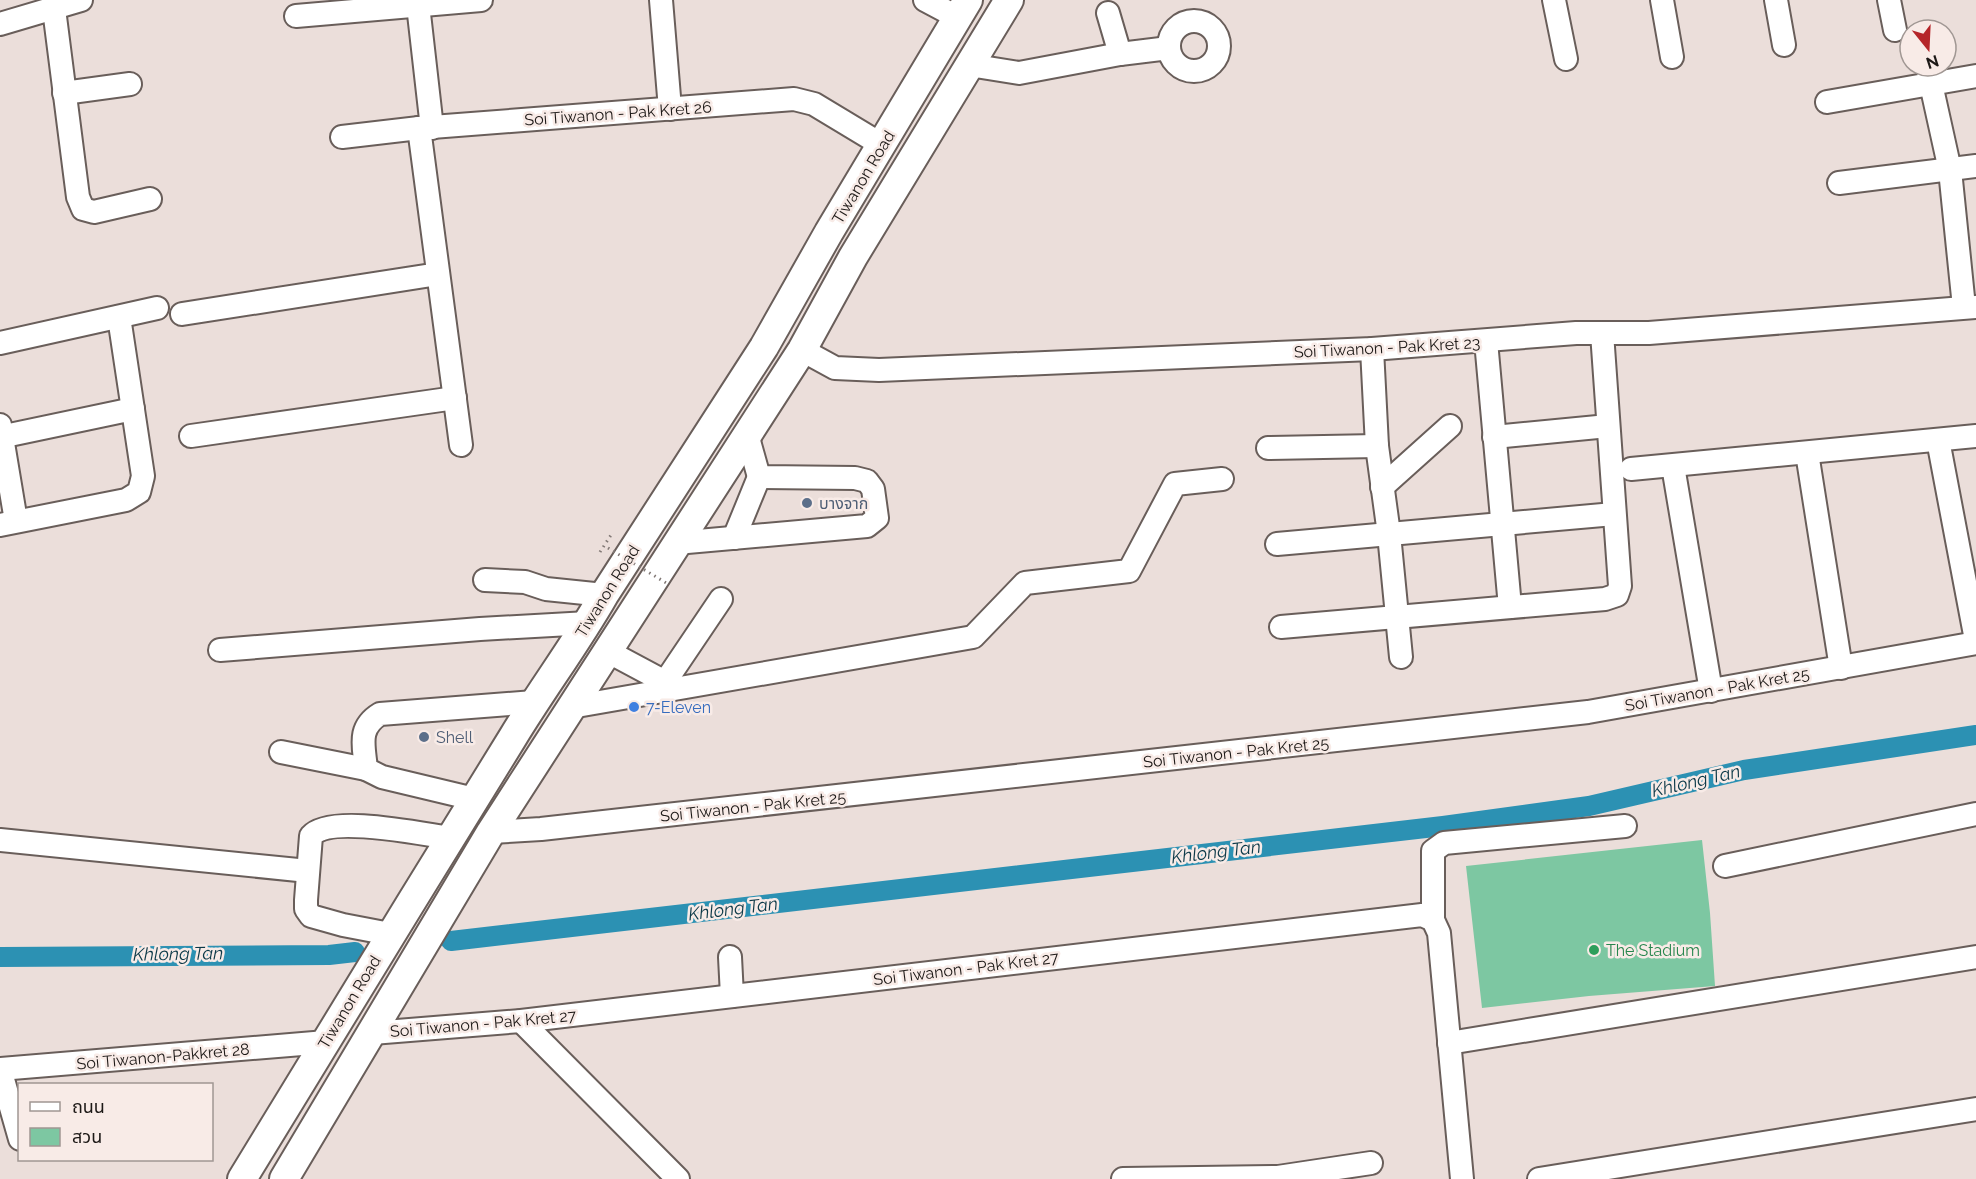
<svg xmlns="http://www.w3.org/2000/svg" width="1976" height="1179" viewBox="0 0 1976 1179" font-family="Raleway,'Noto Sans Thai',sans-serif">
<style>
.green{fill:#7dc7a2}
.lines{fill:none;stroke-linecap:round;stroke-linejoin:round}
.canal{stroke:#2c91b3;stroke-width:20}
.minor-casing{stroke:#695e5a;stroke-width:26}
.major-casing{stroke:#695e5a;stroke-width:32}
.path{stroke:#817875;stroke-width:3;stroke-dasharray:1.5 4.5;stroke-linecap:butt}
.minor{stroke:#fff;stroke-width:22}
.major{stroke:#fff;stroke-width:28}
.path-bridge{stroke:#817875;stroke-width:3;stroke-dasharray:1.5 4.5;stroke-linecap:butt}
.service-dot{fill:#5c6f8a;stroke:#f8ebe7;stroke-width:2}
.shop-dot{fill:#3f7fe0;stroke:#f8ebe7;stroke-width:2}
.leisure-dot{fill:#2e9e5b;stroke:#f8ebe7;stroke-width:2}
.labels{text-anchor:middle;stroke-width:5;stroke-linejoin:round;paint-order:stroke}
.street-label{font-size:16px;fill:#1c1816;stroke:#f8ebe7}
.service-label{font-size:16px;fill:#4e5e75;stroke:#f8ebe7;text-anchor:start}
.shop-label{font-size:16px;fill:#366cbe;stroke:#f8ebe7;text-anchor:start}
.leisure-label{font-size:16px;fill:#27864d;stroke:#f8ebe7;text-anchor:start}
.water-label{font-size:18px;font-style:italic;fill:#0c3948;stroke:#f8ebe7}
</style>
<rect width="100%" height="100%" fill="#ebdeda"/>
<path class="green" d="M1702 840 1710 913 1715 986 1589 996 1482 1008 1466 866Z"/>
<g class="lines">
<g class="canal">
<path d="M451 941 1443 826 1589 806 1744 770 1976 735"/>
<path d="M0 957 329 955 355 952"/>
</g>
<g class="minor-casing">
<g id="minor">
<path d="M661 0 670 109"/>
<path d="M925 0 957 17"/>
<path d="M1554 0 1566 59"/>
<path d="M1662 0 1672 57"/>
<path d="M1776 0 1784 45"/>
<path d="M1889 0 1895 30"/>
<path d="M418 5 432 128"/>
<path d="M54 9 78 197 83 209 94 212 150 199"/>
<path d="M1108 13 1120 54"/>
<path d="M296 16 481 0"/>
<circle cx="1194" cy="46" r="25"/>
<path d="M0 24 81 0"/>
<path d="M969 65 1019 73 1120 54 1169 48"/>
<path d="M1927 66 1950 170 1964 307"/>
<path d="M64 93 130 84"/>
<path d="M1827 102 1976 76"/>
<path d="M419 128 461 445"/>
<path d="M342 137 419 128 794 99 814 104 882 145"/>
<path d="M1839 183 1976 166"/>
<path d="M182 314 438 274"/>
<path d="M1486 341 1510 607"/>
<path d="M0 343 157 308"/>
<path d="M1372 349 1377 446 1389 534 1401 657"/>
<path d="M802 350 835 368 879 370 1372 349 1576 333H1649L1976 307"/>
<path d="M0 425 16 521"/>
<path d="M191 436 455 398"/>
<path d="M0 437 133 409"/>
<path d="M1494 437 1608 426"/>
<path d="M1938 440 1976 640"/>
<path d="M1268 448 1377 446"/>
<path d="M1807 453 1841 668"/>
<path d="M1673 466 1711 691"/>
<path d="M1631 469 1976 436"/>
<path d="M1382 487 1450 426"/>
<path d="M0 525 126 500 139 492 143 476 119 317"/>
<path d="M734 538 759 477"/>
<path d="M676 543 867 526 877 518 873 489 867 481 855 478 759 477 747 434"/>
<path d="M1277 544 1614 514"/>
<path d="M485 580 525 582 546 589 604 595"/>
<path d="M1281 627 1605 599 1617 595 1620 586 1602 333"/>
<path d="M220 650 480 629 588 623"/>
<path d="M607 651 665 682 721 599"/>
<path d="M571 707 973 637 1025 583 1129 571 1175 484 1222 479"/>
<path d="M281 752 366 769"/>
<path d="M474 799 382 777 366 769C364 746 357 728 380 714L534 702"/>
<path d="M491 832 541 829 1588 712 1976 643"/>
<path d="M0 840 308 871"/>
<path d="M1725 866 1976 814"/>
<path d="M1433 920V851L1444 843 1625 826"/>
<path d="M390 934 343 925 311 916 306 909V900L311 836C330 814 421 834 450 838"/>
<path d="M730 957 732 996"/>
<path d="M521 1021 678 1179"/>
<path d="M372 1033 521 1021 1422 915 1433 920 1439 933 1462 1179"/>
<path d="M1449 1043 1976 957"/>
<path d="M0 1069 326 1042"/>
<path d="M0 1069 20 1139"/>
<path d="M1123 1179 1278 1177 1371 1163"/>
<path d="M1539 1179 1976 1109"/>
</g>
</g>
<g class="major-casing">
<g id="major">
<path d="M242 1179C332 1031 422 884 513 737 542 689 576 644 604 595L764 347 829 232 968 0"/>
<path d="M284 1179 491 832 802 350 853 257 1009 0"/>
</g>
</g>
<path class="path" d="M600 552 611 535 614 537"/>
<use href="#minor" class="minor"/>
<use href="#major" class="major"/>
<path class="path-bridge" d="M608 548 668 584"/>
</g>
<g class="service-dot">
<circle cx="807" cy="503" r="6"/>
<circle cx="424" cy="737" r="6"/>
</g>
<circle class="shop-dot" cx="634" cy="707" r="6"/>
<circle class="leisure-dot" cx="1594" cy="950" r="6"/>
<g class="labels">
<g class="street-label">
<text transform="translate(618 113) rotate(-4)" y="6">Soi Tiwanon - Pak Kret 26</text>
<text transform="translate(863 177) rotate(-59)" y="6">Tiwanon Road</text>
<text transform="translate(1387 347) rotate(-3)" y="6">Soi Tiwanon - Pak Kret 23</text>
<text transform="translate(607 591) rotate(-58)" y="6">Tiwanon Road</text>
<text transform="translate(1717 689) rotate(-10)" y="6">Soi Tiwanon - Pak Kret 25</text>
<text transform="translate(1236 752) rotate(-6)" y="6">Soi Tiwanon - Pak Kret 25</text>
<text transform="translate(753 806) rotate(-6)" y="6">Soi Tiwanon - Pak Kret 25</text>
<text transform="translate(966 968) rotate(-7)" y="6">Soi Tiwanon - Pak Kret 27</text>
<text transform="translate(349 1002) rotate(-59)" y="6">Tiwanon Road</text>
<text transform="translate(483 1023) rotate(-5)" y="6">Soi Tiwanon - Pak Kret 27</text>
<text transform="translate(163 1056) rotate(-5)" y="6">Soi Tiwanon-Pakkret 28</text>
</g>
<g class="service-label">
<text x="819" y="509">บางจาก</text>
<text x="436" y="743">Shell</text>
</g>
<g class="shop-label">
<text x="646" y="713">7-Eleven</text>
</g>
<g class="leisure-label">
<text x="1606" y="956">The Stadium</text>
</g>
<g class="water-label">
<text transform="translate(1696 781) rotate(-13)" y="6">Khlong Tan</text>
<text transform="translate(1216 852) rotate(-7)" y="6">Khlong Tan</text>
<text transform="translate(733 909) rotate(-7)" y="6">Khlong Tan</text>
<text transform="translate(178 954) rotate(-1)" y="6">Khlong Tan</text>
</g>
</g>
<rect x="18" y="1083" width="195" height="78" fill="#f8ebe7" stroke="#a09793" stroke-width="1.5"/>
<rect x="30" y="1102" width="30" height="9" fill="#ffffff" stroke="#a09793" stroke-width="1.5"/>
<text x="72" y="1113" font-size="18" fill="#1c1816">ถนน</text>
<rect x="30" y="1128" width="30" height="18" fill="#7dc7a2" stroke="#a09793" stroke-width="1.5"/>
<text x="72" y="1143" font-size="18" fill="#1c1816">สวน</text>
<g transform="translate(1928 48) rotate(162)"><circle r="28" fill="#f8ebe7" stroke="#a09793" stroke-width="1.5"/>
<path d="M0-4.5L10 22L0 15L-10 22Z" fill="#b52529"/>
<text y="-9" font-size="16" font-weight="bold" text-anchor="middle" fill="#1c1816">N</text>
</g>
</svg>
